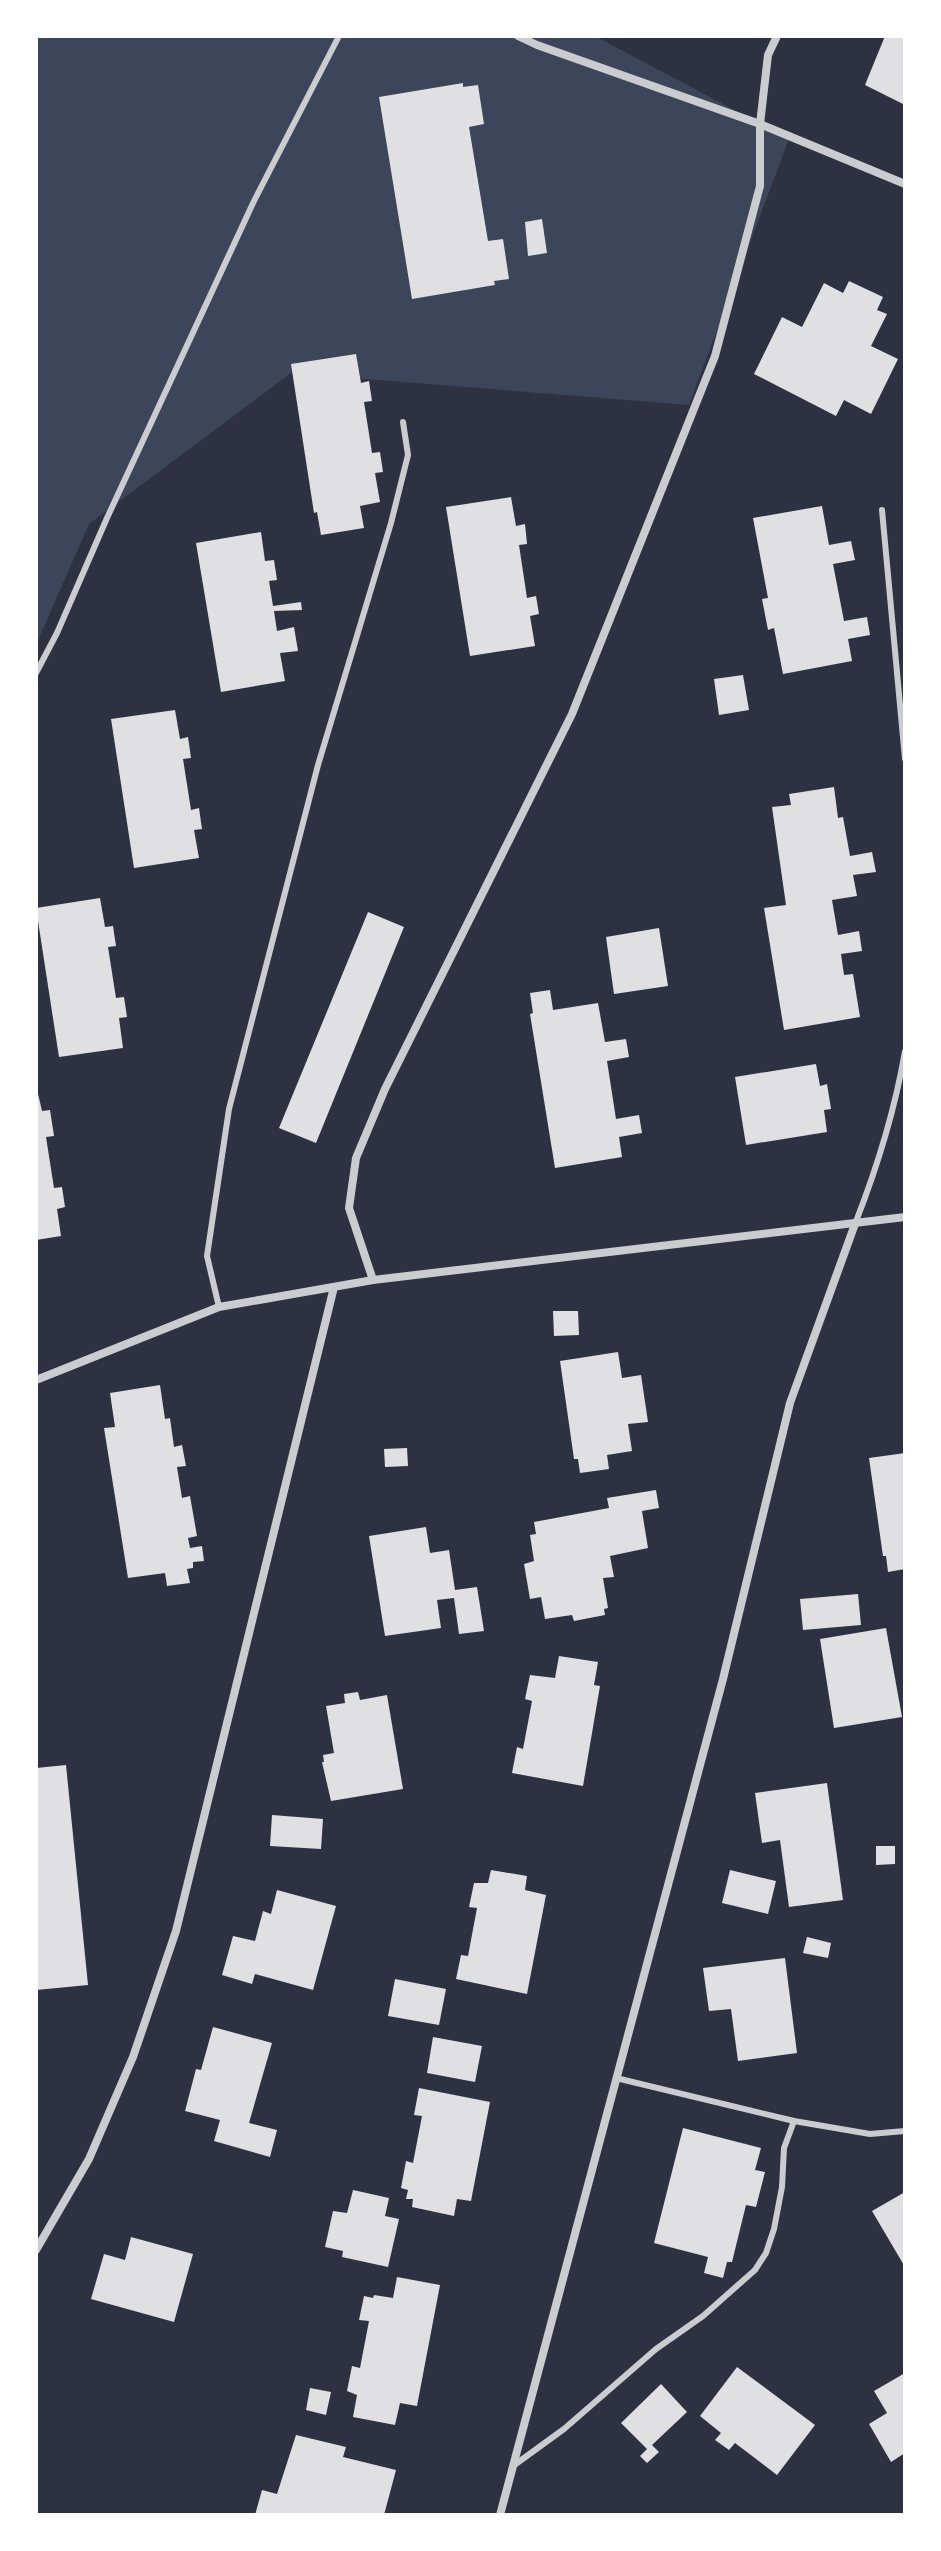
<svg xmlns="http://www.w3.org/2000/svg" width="941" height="2551" viewBox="0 0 941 2551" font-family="Signika,sans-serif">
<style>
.green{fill:#3c4559}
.building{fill:#e0e0e3}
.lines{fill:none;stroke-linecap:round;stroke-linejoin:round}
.service{stroke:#caccd0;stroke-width:6}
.minor{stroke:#caccd0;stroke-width:8}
</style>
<rect width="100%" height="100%" fill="#2d3142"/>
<path class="green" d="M36 36H595L789 139 689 405 291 373 89 524 36 645Z"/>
<g class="building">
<path d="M885 36H905V105L865 85Z"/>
<path d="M463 83V87L478 85 484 124 469 127 488 241 503 239 509 279 494 281 495 285 412 299 379 97Z"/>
<path d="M542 219 547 253 528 256 525 222Z"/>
<path d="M849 281 883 297 877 310 887 314 871 346 898 359 871 414 844 400 836 416 754 374 782 317 802 327 824 283 843 293Z"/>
<path d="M356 354 361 383 369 381 372 401 364 402 372 453 380 452 383 472 375 473 380 502 360 506 364 528 321 535 317 512 314 513 291 364Z"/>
<path d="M511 497 516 526 525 524 527 544 519 545 527 598 536 596 539 614 530 616 535 646 470 656 446 507Z"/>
<path d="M822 506 829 545 851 541 855 560 833 564 844 621 867 617 870 635 848 639 852 661 783 674 774 628 768 630 762 599 768 598 753 518Z"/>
<path d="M261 532 265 561 274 560 277 580 269 581 273 606 301 602 302 610 274 611 277 631 294 627 298 651 280 653 285 681 221 692 196 543Z"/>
<path d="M743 675 749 710 719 715 714 679Z"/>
<path d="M175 710 180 739 188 737 191 758 183 759 191 810 199 808 202 829 194 830 199 858 134 868 111 719Z"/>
<path d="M834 787 838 818 843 817 850 856 872 852 876 872 853 875 857 896 832 900 838 935 859 931 862 951 841 954 844 975 853 974 860 1017 784 1030 764 908 786 905 772 807 791 805 789 794Z"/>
<path d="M100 898 105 927 113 926 116 946 108 947 116 998 124 997 127 1017 119 1018 123 1048 59 1057 36 908Z"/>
<path d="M368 912 404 927 316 1143 279 1128Z"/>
<path d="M659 928 668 986 614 994 606 937Z"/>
<path d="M550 990 553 1010 598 1003 605 1042 626 1039 629 1057 607 1061 616 1119 639 1115 642 1133 619 1137 622 1157 555 1168 530 1014 533 1013 530 993Z"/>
<path d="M816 1064 820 1086 827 1084 831 1109 824 1110 827 1132 746 1145 735 1077Z"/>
<path d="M36 1085 42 1111 50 1110 54 1136 46 1137 54 1188 62 1187 65 1207 57 1209 61 1236 36 1240Z"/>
<path d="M553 1311H578L579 1335 554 1336Z"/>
<path d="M618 1352 622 1378 641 1375 648 1422 628 1424 632 1451 607 1455 609 1469 580 1473 578 1459H574L560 1361Z"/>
<path d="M160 1385 165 1419 170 1418 174 1447 182 1445 186 1466 177 1467 182 1498 190 1496 197 1536 188 1538 190 1548 202 1546 204 1561 193 1562V1568L187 1569 190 1583 167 1586 165 1573 128 1578 104 1428 115 1427 110 1393Z"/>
<path d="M407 1448 408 1466 385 1467 384 1449Z"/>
<path d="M905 1453V1569L888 1572 886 1556H883L869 1458Z"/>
<path d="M656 1490 659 1508 642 1511 648 1548 610 1556 614 1577 603 1578 608 1608 604 1609 605 1615 574 1621 572 1615 545 1619 541 1597 530 1599 524 1564 534 1561 530 1535 536 1534 534 1522 609 1508 607 1498Z"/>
<path d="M426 1527 430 1553 449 1550 455 1590 477 1587 484 1631 459 1634 454 1598 437 1600 441 1628 385 1636 369 1536Z"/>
<path d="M858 1594 861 1625 803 1630 800 1599Z"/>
<path d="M886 1628 902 1717 834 1728 820 1639Z"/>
<path d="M559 1656 598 1662 594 1685 600 1686 583 1786 512 1773 517 1747 523 1749 532 1701 525 1699 530 1675 555 1678Z"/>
<path d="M358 1692 360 1700 387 1695 403 1789 331 1801 322 1762H324L323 1755 334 1753 326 1706 345 1703 344 1694Z"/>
<path d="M66 1765 88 1985 36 1990V1768Z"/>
<path d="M827 1783 843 1900 789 1907 780 1840 762 1843 755 1793Z"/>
<path d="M272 1815 323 1819 321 1849 270 1846Z"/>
<path d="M876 1846H895V1864L876 1865Z"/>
<path d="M491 1870 527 1876 525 1890 546 1895 527 1994 456 1979 461 1955 468 1956 477 1908 469 1907 474 1883H488Z"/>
<path d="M730 1870 776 1881 768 1914 722 1903Z"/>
<path d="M277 1890 336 1906 313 1990 255 1974 252 1984 222 1975 233 1936 255 1941 263 1911 271 1914Z"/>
<path d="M807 1937 831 1943 828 1958 803 1953Z"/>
<path d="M785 1958 797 2053 738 2061 731 2009 709 2011 703 1968Z"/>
<path d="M395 1979 446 1989 439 2025 388 2016Z"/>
<path d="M213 2027 272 2043 249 2123 277 2130 270 2157 214 2141 220 2120 185 2111 196 2069 201 2070Z"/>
<path d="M433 2037 482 2046 475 2082 427 2073Z"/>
<path d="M419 2088 490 2102 471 2201 457 2199 454 2216 412 2207 413 2199H406L408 2190 401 2188 406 2161 413 2163 422 2116 414 2115Z"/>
<path d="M683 2128 761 2148 755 2170 765 2172 756 2207 746 2205 732 2262H727L723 2278 704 2273 708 2257 654 2243Z"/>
<path d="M353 2190 389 2198 385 2216 399 2219 388 2267 342 2257 343 2251 325 2247 333 2211 347 2213Z"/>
<path d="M905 2192V2267L872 2211Z"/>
<path d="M131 2237 193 2254 174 2322 91 2299 104 2254 125 2260Z"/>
<path d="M397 2277 440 2285 417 2406 400 2403 395 2425 353 2417 357 2395 347 2391 352 2366 360 2368 369 2321 359 2320 364 2296 373 2298 374 2295 393 2298Z"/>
<path d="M737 2367 815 2425 777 2475 735 2443 729 2450 715 2440 721 2433 700 2416Z"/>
<path d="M905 2373V2453L891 2462 869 2424 887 2413 874 2391Z"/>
<path d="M661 2384 687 2412 652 2445 659 2452 647 2463 640 2456 647 2449 621 2423Z"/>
<path d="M310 2388 331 2392 326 2415 306 2410Z"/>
<path d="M296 2435 346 2447 343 2457 396 2470 384 2515H255L262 2490 277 2494Z"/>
</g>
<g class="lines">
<g class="service">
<path d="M882 510 905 759"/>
<path d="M36 673 57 633 107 518 254 201 339 36"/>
<path d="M855 1224C877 1168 895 1110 905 1051"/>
<path d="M219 1307 207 1256 229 1109 318 765 391 523 408 455 403 422"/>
<path d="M616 2078 794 2121 870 2134 905 2131"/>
<path d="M513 2466 564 2429 656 2349 703 2316 755 2270 766 2253 774 2229 782 2187 784 2148 794 2121"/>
</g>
<g class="minor">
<path d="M518 36 537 45 760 124 905 184"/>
<path d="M373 1280 349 1208 356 1158 385 1089 572 714 715 356 760 186V124L768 55 777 36"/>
<path d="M36 1380 219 1307 373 1280 905 1217"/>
<path d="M36 2250 89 2159 133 2057 176 1931 334 1287"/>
<path d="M500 2515 723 1679 790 1403 855 1224"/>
</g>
</g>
<rect width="941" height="2551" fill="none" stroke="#ffffff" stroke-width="76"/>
</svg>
